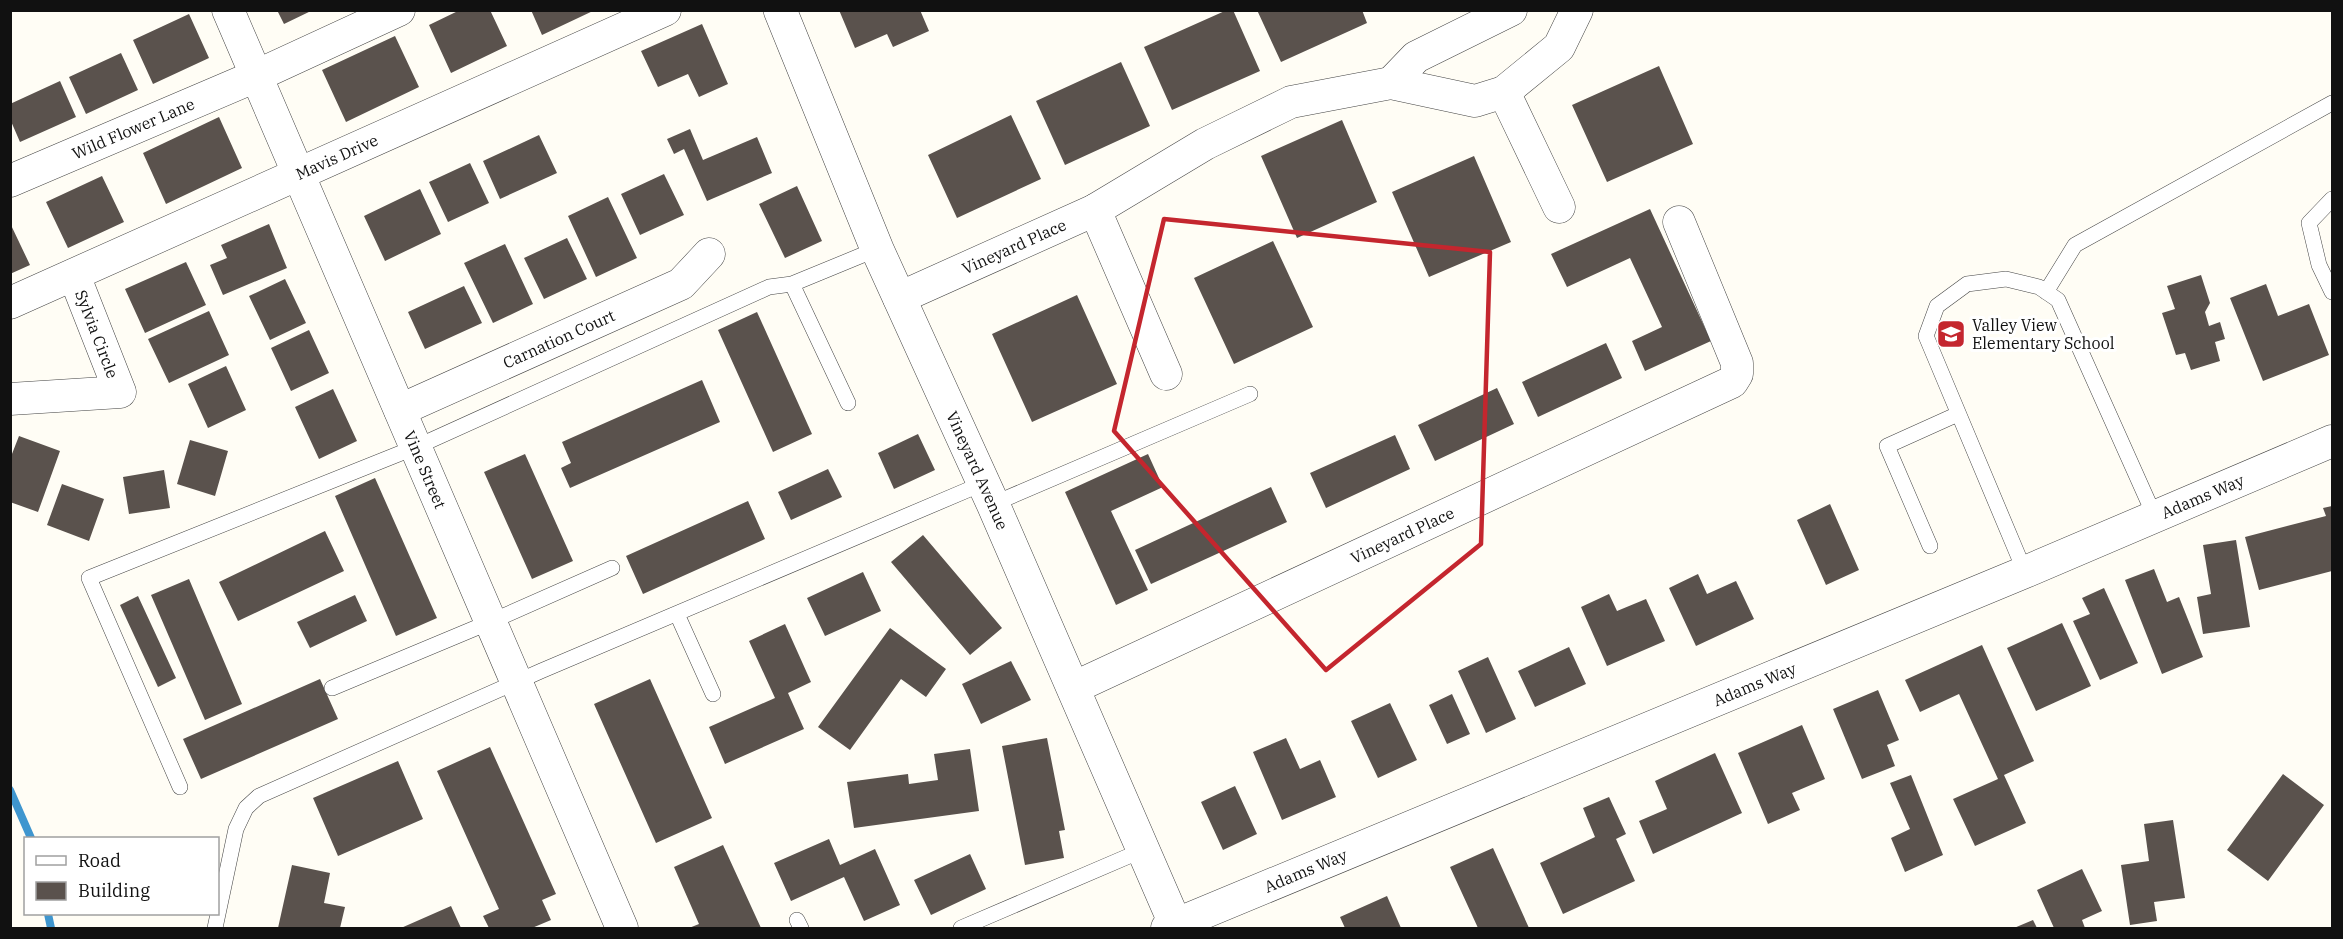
<svg xmlns="http://www.w3.org/2000/svg" width="2343" height="939" font-family="'IBM Plex Serif',serif">
  <rect width="100%" height="100%" fill="#fffdf5"/>
  <g fill="none" stroke-linecap="round" stroke-linejoin="round">
    <!-- stream -->
    <path stroke="#3f96cf" stroke-width="8" d="M10,790L31,838
      M48,914L51,928"/>
  </g>
  <!-- building -->
  <path fill="#5a524d" d="M277,10H313L284,24Z
    M460,10H490L507,46L451,73L429,25Z
    M531,10H595L542,35Z
    M839,10H920L929,31L893,47L887,34L855,48Z
    M1227,10H1233L1260,71L1172,110L1144,47Z
    M1257,10H1362L1367,23L1281,62Z
    M189,14L209,58L153,84L133,40Z
    M702,24L728,84L699,97L688,74L658,87L641,51Z
    M395,36L419,87L346,122L322,70Z
    M121,53L138,90L86,114L69,77Z
    M1121,62L1150,126L1065,165L1036,101Z
    M1659,66L1693,144L1607,182L1572,105Z
    M60,81L76,117L20,142L10,119V104Z
    M1011,115L1041,179L957,218L928,155Z
    M219,117L242,168L166,204L143,153Z
    M1342,120L1377,202L1297,238L1261,156Z
    M690,129L703,160L757,137L772,173L707,201L684,149L674,154L667,139Z
    M539,135L557,173L500,199L483,161Z
    M1474,156L1511,242L1429,277L1392,192Z
    M470,163L489,203L448,222L429,182Z
    M664,174L684,215L640,235L621,194Z
    M102,176L124,222L68,248L46,202Z
    M797,186L822,241L785,258L759,204Z
    M420,189L441,234L385,261L364,216Z
    M608,197L637,258L596,277L568,216Z
    M1650,209L1711,341L1645,371L1632,341L1662,327L1630,258L1567,287L1551,254Z
    M10,223L30,265L10,274Z
    M269,224L287,268L223,295L210,265L227,258L221,245Z
    M567,238L587,279L544,299L524,258Z
    M1273,241L1313,327L1234,364L1194,278Z
    M505,244L533,304L493,323L464,263Z
    M186,262L206,305L145,333L125,289Z
    M2201,275L2210,303L2205,312L2209,326L2220,322L2225,339L2215,342L2220,361L2191,370L2185,353L2176,355L2162,313L2175,309L2167,286Z
    M285,279L306,323L270,340L249,296Z
    M2266,284L2278,316L2309,304L2329,355L2263,381L2230,298Z
    M464,286L482,323L425,349L408,312Z
    M1077,295L1117,384L1032,422L992,334Z
    M209,311L229,355L169,383L148,339Z
    M757,312L812,434L773,452L718,330Z
    M309,330L329,373L291,391L271,348Z
    M1606,343L1622,378L1538,417L1522,382Z
    M226,366L246,410L208,428L188,384Z
    M702,380L720,422L570,488L561,468L571,463L562,442Z
    M1497,388L1514,424L1435,461L1418,425Z
    M333,389L357,441L319,459L295,407Z
    M918,434L935,470L894,489L878,453Z
    M1395,435L1410,469L1326,508L1310,473Z
    M19,436L60,451L38,512L10,502V459Z
    M190,440L228,451L215,496L177,484Z
    M525,454L573,561L532,579L484,472Z
    M1148,454L1163,487L1111,511L1148,590L1116,605L1065,492Z
    M828,469L842,497L791,520L778,492Z
    M164,470L170,508L129,514L123,477Z
    M375,478L437,618L396,636L335,496Z
    M62,484L104,499L89,541L47,525Z
    M1271,487L1287,522L1151,584L1135,550Z
    M748,501L765,539L643,594L626,556Z
    M1830,504L1859,570L1826,585L1797,520Z
    M2332,506V571L2259,590L2245,537L2326,516L2323,508Z
    M325,531L344,571L238,621L219,582Z
    M923,535L1002,628L970,655L891,562Z
    M2236,540L2250,627L2203,634L2197,597L2211,594L2203,545Z
    M2154,569L2167,602L2179,597L2203,657L2162,674L2125,580Z
    M863,572L881,611L825,636L807,598Z
    M1698,574L1707,594L1736,581L1754,619L1696,646L1669,588Z
    M189,579L242,704L205,720L151,595Z
    M2104,588L2138,663L2100,680L2073,621L2090,614L2082,598Z
    M1609,594L1617,611L1646,599L1665,641L1607,666L1581,607Z
    M355,595L367,621L310,648L297,622Z
    M138,596L176,678L158,687L120,605Z
    M2062,623L2091,686L2036,711L2007,648Z
    M785,624L811,682L788,693L804,729L725,764L709,727L775,698L749,641Z
    M890,628L946,669L926,697L901,679L850,750L818,727Z
    M1982,645L2034,761L2004,775L2026,823L1975,846L1953,799L1998,779L1959,694L1920,712L1905,680Z
    M1569,647L1586,684L1535,707L1518,671Z
    M1488,657L1516,719L1486,733L1458,671Z
    M1011,661L1031,700L981,724L962,684Z
    M320,679L338,719L201,779L183,739Z
    M650,679L712,818L656,843L594,704Z
    M1878,690L1899,740L1887,745L1895,766L1862,779L1833,709Z
    M1452,694L1470,734L1447,744L1429,705Z
    M1390,703L1417,760L1378,778L1351,721Z
    M1802,725L1825,779L1792,793L1800,810L1768,824L1738,753Z
    M1047,738L1065,830L1059,831L1064,858L1025,865L1002,746Z
    M1286,738L1300,769L1320,760L1336,797L1282,820L1253,752Z
    M490,747L556,894L542,900L551,920L532,928H489L483,916L499,909L437,771Z
    M970,749L979,811L854,828L847,782L908,774L909,784L938,780L934,754Z
    M1715,753L1742,813L1653,854L1639,821L1667,809L1655,781Z
    M398,761L423,819L338,856L313,798Z
    M2283,774L2324,805L2268,881L2227,850Z
    M1911,775L1943,855L1905,872L1891,838L1910,829L1890,783Z
    M1235,786L1257,834L1223,850L1201,802Z
    M1609,797L1626,834L1616,839L1635,881L1563,914L1540,863L1595,837L1583,808Z
    M2173,820L2185,898L2154,902L2157,921L2130,925L2121,865L2149,861L2144,824Z
    M829,839L840,865L875,849L900,905L864,921L844,877L791,901L774,863Z
    M723,845L761,928H689L699,924L674,867Z
    M1493,848L1529,928H1478L1450,867Z
    M970,854L986,889L931,915L914,880Z
    M292,865L330,873L324,903L345,907L340,928H278Z
    M2082,869L2102,911L2082,920L2085,928H2054L2037,890Z
    M1387,896L1401,928H1345L1340,917Z
    M451,906L461,928H401Z
    M2033,920L2037,928H2014Z"/>
  <g fill="none" stroke-linecap="round" stroke-linejoin="round">
    <!-- service casing -->
    <g stroke="#444" stroke-width="16">
      <path id="service" d="M2332,199L2309,223L2319,265L2332,292
        M792,284L848,403
        M2046,292L2075,245L2332,103
        M993,504L1250,394
        M1930,546L1887,446L1958,414
        M2025,572L1926,336L1937,306L1967,284L2006,279L2039,287L2058,300L2155,517
        M677,614L713,694
        M332,688L490,622L612,568
        M180,787L89,578L416,447L769,287L792,284L877,249
        M797,920L801,928
        M215,928L236,829L246,808L259,796L541,671L984,483
        M961,928L1143,850"/>
    </g>
    <!-- minor casing -->
    <g stroke="#444" stroke-width="33">
      <g id="minor">
        <path id="s1" d="M228,10L622,928"/>
        <path d="M1391,83L1416,57L1511,10"/>
        <path d="M1504,92L1559,207"/>
        <path id="s2" d="M10,181L256,76L399,10"/>
        <path d="M1095,210L1166,374"/>
        <path id="s3" d="M899,298L1095,210L1205,144L1291,102L1391,83L1475,101L1504,92L1559,47L1577,10"/>
        <path id="s4" d="M10,303L665,10"/>
        <path d="M10,399L120,392L74,275"/>
        <path id="s5" d="M400,410L681,284L709,254"/>
        <path id="s6" d="M1073,688L1732,382L1737,374V363L1679,222"/>
        <path id="s7" d="M1167,928L2025,572L2332,441"/>
      </g>
    </g>
    <!-- tertiary casing -->
    <g stroke="#444" stroke-width="34">
      <g id="tertiary">
        <path id="s8" d="M780,10L877,249L993,504L1177,928"/>
      </g>
    </g>
    <!-- service -->
    <use href="#service" stroke="#fff" stroke-width="15"/>
    <!-- minor -->
    <use href="#minor" stroke="#fff" stroke-width="32"/>
    <!-- tertiary -->
    <use href="#tertiary" stroke="#fff" stroke-width="33"/>
  </g>
  <!-- marked area -->
  <path fill="none" stroke="#c4262e" stroke-width="4.5" stroke-linejoin="round" d="M1164,219L1490,252L1481,544L1326,670L1114,431Z"/>
  <!-- icons -->
  <defs>
    <g id="school-square" transform="scale(1.5)"><rect x="-9" y="-9" width="18" height="18" rx="4" fill="#c4262e" stroke="#fff"/><path d="M0-5L7-2L0 1L-7-2ZM-4 1L0 2.5L4 1V4Q0 6-4 4Z" fill="#fff"/></g>
  </defs>
  <g fill-rule="evenodd">
    <use href="#school-square" x="1951" y="334"/>
  </g>
  <g text-anchor="middle" dominant-baseline="central" stroke-width="6" stroke-linejoin="round" paint-order="stroke">
    <!-- street labels -->
    <g font-size="16" fill="#111" stroke="#fff">
      <text stroke="none"><textPath href="#s2" startOffset="134">Wild Flower Lane</textPath></text>
      <text stroke="none"><textPath href="#s4" startOffset="358">Mavis Drive</textPath></text>
      <text stroke="none"><textPath href="#s3" startOffset="126">Vineyard Place</textPath></text>
      <text transform="translate(97 334) rotate(69)">Sylvia Circle</text>
      <text stroke="none"><textPath href="#s5" startOffset="174">Carnation Court</textPath></text>
      <text stroke="none"><textPath href="#s1" startOffset="500">Vine Street</textPath></text>
      <text stroke="none"><textPath href="#s8" startOffset="501">Vineyard Avenue</textPath></text>
      <text stroke="none"><textPath href="#s7" startOffset="1122">Adams Way</textPath></text>
      <text stroke="none"><textPath href="#s6" startOffset="363">Vineyard Place</textPath></text>
      <text stroke="none"><textPath href="#s7" startOffset="636">Adams Way</textPath></text>
      <text stroke="none"><textPath href="#s7" startOffset="150">Adams Way</textPath></text>
    </g>
    <!-- poi labels -->
    <g font-size="16" fill="#111" stroke="#fff" text-anchor="start">
      <text x="1972" y="325">Valley View<tspan x="1972" dy="18">Elementary School</tspan></text>
    </g>
  </g>
  <!-- border -->
  <rect width="2343" height="939" fill="none" stroke="#111111" stroke-width="24"/>
  <!-- legend -->
  <rect x="24" y="837" width="195" height="78" fill="#ffffff" stroke="#a0a0a0" stroke-width="1.5"/>
  <rect x="36" y="856" width="30" height="9" fill="#ffffff" stroke="#a0a0a0" stroke-width="1.5"/>
  <text x="78" y="867" font-size="18" fill="#111111">Road</text>
  <rect x="36" y="882" width="30" height="18" fill="#5a524d" stroke="#a0a0a0" stroke-width="1.5"/>
  <text x="78" y="897" font-size="18" fill="#111111">Building</text>
</svg>
